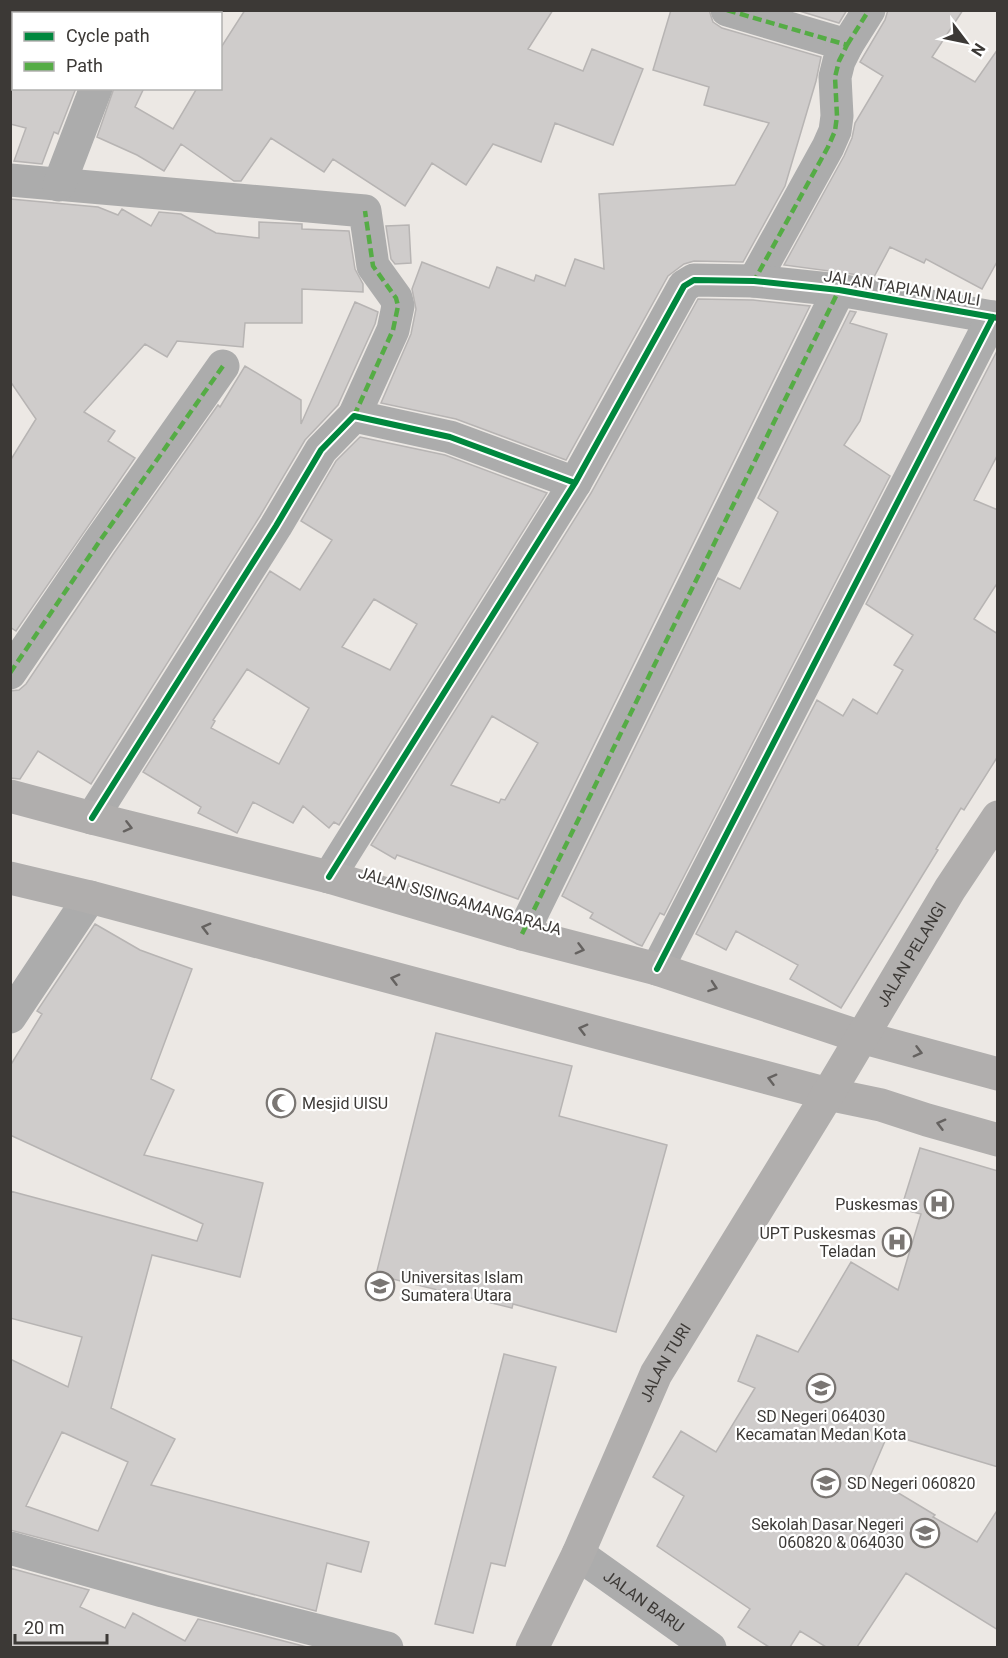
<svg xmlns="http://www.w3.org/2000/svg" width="1008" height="1658" font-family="Roboto,sans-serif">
  <rect width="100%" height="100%" fill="#ece8e4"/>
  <!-- building -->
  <path fill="#cfcccb" stroke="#b7b4b3" stroke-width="1.5" fill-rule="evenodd" d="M245,10H553L528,49L583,71L592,49L643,69L613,145L555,123L541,162L493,144L466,185L432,163L405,206L333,159L324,172L271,138L241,181H234L181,144L164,171L137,155L97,137L114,88H144L135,107L173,129L197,88H220V49Z
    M671,10H709L713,22L722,28L821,57L816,81L785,186L743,262L694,261L684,264L668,276L566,460L456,419L381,403L411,334L416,309L412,289L422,262L489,288L497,267L534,281L536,275L565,286L575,259L604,269L599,194L735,185L769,123L704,105L709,87L653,70Z
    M796,10H847L839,23Z
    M888,10H963L932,57L975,82L998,49V260L982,289L926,259L924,263L890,247L874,277L784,265L844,156L852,138L855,123L883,76L860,62L885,20Z
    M10,88H76L58,134L54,132L42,164L14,161L26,128L10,124Z
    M10,199L98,207L118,215L122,209L151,226L159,212L181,214L216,233L259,238V222L302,224V229L349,231L355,269L363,284V292L302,289V323H245L243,347L177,341L167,357L145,344L84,412L115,431L108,441L135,458L16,631L10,627V461L36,419L10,381Z
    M409,225L411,263L395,264L391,259L386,226Z
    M698,299L753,300L810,306L518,899L397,855L395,859L371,845L591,493ZM492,716L538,743L505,800L501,799L499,803L451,785Z
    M355,302L378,312L375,324L338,405L305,440L260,516L91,784L38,751L20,779L10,778V691L19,690L26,684L114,553L218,405L220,407L245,366L301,400V424Z
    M850,311L856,312L850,323L887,334L860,421L844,445L890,476L664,915L660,913L642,946L637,944L590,918L593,913L562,896L718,578L740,589L778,512L758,498Z
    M998,349V454L974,500L998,510V582L974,619L998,634V756L964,810L961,808L936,849L938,850L841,1008L790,979L798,965L736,931L726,950L696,934L817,700L843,716L853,699L877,714L903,670L894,665L913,635L866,604Z
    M360,437L445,455L547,493L339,825L334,822L329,828L303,806L293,823L253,802L237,833L198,813L201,807L143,772L270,571L300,590L332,540L301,521L336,461ZM374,599L417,624L390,670L342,647ZM247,669L309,708L279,764L211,728L215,721L213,720Z
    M95,924L140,950L192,969L151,1079L174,1090L144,1155L263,1183L240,1277L152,1255L111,1408L175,1439L151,1485L369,1542L361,1572L327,1563L316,1611L10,1530V1359L68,1387L82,1337L10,1318V1191L197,1241L203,1224L10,1135V1066L42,1014L37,1011ZM62,1432L128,1462L98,1531L26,1506Z
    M436,1033L572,1066L559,1116L667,1145L616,1332L513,1304L512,1308L376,1275Z
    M920,1148L998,1171V1467L888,1434L870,1476L935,1515L933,1517L977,1542L998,1509V1630L906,1573L857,1647H826L800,1631L790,1647H769L738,1627L750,1609L657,1546L684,1496L653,1477L681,1431L716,1452L755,1388L738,1381L757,1335L798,1352L851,1262L898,1290L921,1214L901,1209Z
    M504,1354L556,1367L505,1566L491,1563L473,1633L435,1624Z
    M10,1568L89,1590L80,1607L125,1628L133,1613L185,1641L198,1619L307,1647H10Z"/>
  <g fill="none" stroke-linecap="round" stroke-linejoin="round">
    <!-- minor -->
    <g stroke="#acacac" stroke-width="33">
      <path d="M727,10L847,45L839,61L835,77L837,116L835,131L828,147L754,281"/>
      <path d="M125,14L126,10"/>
      <path d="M847,45L869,10"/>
      <path d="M10,180L365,211L373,266L396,298L398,306L393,330L354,416"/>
      <path d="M59,185L96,88"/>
      <path d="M10,673L99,542L223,366"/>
      <path d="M92,818L276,526L321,450L354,416L450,437L575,483"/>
      <path d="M329,877L575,483L684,286L694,280L754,281L839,290L998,318"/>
      <path d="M522,934L839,290"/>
      <path d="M657,969L993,317"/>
      <path d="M10,1017L90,897"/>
      <path d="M10,1548L163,1591L387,1648"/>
      <path id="s1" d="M578,1554L710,1648"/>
    </g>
    <!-- major -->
    <g stroke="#b0aead" stroke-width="33">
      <path d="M10,796L92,818L329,877L522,934L657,969L861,1037L998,1074"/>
      <path d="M10,878L90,897L828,1094L881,1105L927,1120L998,1140"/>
      <path id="s2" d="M532,1648L578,1554L656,1374L828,1094L950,889L998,817"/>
    </g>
    <!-- quiet -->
    <path stroke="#55ac45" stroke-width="4.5" stroke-dasharray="9 4.5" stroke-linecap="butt" d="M727,10L847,45L839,61L835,77L837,116L835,131L828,147L754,281
      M847,45L869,10
      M354,416L393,330L398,306L396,298L373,266L365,211
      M10,673L99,542L223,366
      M522,934L839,290"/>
    <!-- cycleway casing -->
    <g stroke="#fff" stroke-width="10">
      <path id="cycleway" d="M92,818L276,526L321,450L354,416L450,437L575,483
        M329,877L575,483L684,286L694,280L754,281L839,290L998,318
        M657,969L993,317"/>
    </g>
    <!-- cycleway -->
    <use href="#cycleway" stroke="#00873e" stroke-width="6"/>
  </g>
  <!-- one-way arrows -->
  <defs><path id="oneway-chevron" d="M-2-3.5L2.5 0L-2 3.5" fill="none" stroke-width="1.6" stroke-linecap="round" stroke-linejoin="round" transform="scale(1.5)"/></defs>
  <g stroke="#656260">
    <use href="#oneway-chevron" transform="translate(128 827) rotate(14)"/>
    <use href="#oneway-chevron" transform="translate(206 928) rotate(-165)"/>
    <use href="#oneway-chevron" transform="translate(580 949) rotate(15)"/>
    <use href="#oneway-chevron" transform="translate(395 979) rotate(-165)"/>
    <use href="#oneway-chevron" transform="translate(713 987) rotate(19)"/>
    <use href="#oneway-chevron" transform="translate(583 1029) rotate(-165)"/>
    <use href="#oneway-chevron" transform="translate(918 1052) rotate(15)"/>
    <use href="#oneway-chevron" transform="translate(772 1079) rotate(-165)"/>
    <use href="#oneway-chevron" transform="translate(941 1124) rotate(-165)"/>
  </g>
  <!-- icons -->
  <defs>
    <g id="mosque-ring" transform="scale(1.5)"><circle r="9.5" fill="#fff" stroke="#7a7673" stroke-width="1.5"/><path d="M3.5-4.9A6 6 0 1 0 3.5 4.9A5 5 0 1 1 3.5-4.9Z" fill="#7a7673"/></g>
    <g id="hospital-ring" transform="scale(1.5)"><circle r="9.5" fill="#fff" stroke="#7a7673" stroke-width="1.5"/><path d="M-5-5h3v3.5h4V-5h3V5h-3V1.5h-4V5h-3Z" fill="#7a7673"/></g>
    <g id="university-ring" transform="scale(1.5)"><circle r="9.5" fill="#fff" stroke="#7a7673" stroke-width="1.5"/><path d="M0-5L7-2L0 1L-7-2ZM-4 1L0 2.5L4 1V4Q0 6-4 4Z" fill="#7a7673"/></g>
    <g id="school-ring" transform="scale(1.5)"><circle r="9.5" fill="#fff" stroke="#7a7673" stroke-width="1.5"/><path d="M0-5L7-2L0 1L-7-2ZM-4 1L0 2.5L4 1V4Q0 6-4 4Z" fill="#7a7673"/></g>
  </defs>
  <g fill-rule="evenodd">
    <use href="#mosque-ring" x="281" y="1103"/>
    <use href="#hospital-ring" x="939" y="1204"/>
    <use href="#hospital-ring" x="897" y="1242"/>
    <use href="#university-ring" x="380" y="1286"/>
    <use href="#school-ring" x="821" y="1388"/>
    <use href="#school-ring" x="826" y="1483"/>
    <use href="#school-ring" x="925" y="1533"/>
  </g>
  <g text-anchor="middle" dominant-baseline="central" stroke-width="4.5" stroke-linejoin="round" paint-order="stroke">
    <!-- street labels -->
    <g font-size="16" fill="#3c3936" stroke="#fff">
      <text transform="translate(902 288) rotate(9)">JALAN TAPIAN NAULI</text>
      <text transform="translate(460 901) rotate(16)">JALAN SISINGAMANGARAJA</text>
      <text stroke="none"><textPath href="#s2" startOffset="792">JALAN PELANGI</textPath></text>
      <text stroke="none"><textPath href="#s2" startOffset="315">JALAN TURI</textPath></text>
      <text stroke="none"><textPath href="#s1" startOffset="81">JALAN BARU</textPath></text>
    </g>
    <!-- poi labels -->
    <g font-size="16" fill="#3c3936" stroke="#fff" text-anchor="start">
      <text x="302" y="1103">Mesjid UISU</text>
      <text x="918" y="1204" text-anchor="end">Puskesmas</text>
      <text x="876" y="1233" text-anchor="end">UPT Puskesmas<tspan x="876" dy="18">Teladan</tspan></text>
      <text x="401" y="1277">Universitas Islam<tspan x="401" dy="18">Sumatera Utara</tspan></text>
      <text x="821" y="1416" text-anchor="middle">SD Negeri 064030<tspan x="821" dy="18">Kecamatan Medan Kota</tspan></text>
      <text x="847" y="1483">SD Negeri 060820</text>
      <text x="904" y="1524" text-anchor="end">Sekolah Dasar Negeri<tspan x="904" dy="18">060820 &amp; 064030</tspan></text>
    </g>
  </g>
  <!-- border -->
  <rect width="1008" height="1658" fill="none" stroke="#3c3936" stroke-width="24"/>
  <!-- legend -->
  <rect x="12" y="12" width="210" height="78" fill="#ffffff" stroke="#b1b0af" stroke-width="1.5"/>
  <rect x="24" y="32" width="30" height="9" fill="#00873e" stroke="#b1b0af" stroke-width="1.5"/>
  <text x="66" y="42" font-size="18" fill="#3c3936">Cycle path</text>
  <rect x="24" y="62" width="30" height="9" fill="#55ac45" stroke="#b1b0af" stroke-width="1.5"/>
  <text x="66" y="72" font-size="18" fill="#3c3936">Path</text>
  <!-- north arrow -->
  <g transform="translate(966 42) rotate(122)" stroke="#ffffff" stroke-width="4.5" paint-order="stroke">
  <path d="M0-4.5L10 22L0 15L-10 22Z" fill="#3c3936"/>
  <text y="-9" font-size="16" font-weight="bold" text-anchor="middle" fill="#3c3936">N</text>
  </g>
  <!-- scale -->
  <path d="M15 1634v9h92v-9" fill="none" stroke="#3c3936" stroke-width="3"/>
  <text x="24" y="1634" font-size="18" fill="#3c3936" stroke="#ffffff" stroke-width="4.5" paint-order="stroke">20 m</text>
</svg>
